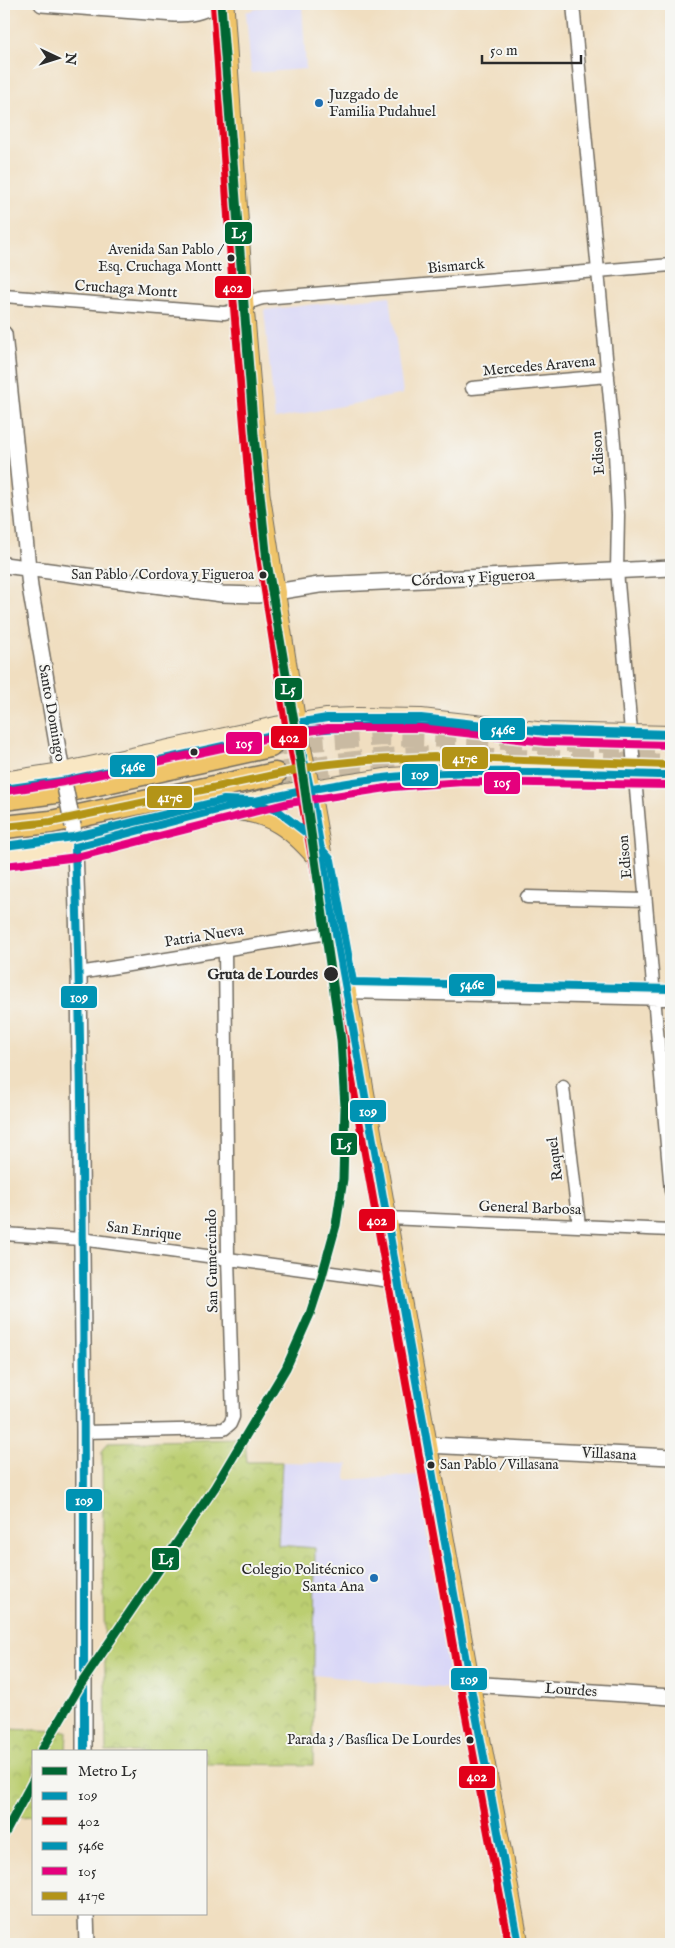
<svg xmlns="http://www.w3.org/2000/svg" width="675" height="1948" font-family="'IM FELL English',serif">
  <defs>
    <pattern id="park-crowns" width="20" height="18" patternUnits="userSpaceOnUse" patternTransform="scale(1.25)"><rect width="20" height="18" fill="#bbce71"/><path d="M2 6a3 3 0 1 1 6 0M12 15a3 3 0 1 1 6 0" fill="none" stroke="#a1b162"/></pattern>
  </defs>
  <rect width="100%" height="100%" fill="#f6f6f2"/>
  <filter id="ink" filterUnits="userSpaceOnUse"><feTurbulence type="fractalNoise" baseFrequency=".02" numOctaves="2"/><feDisplacementMap in="SourceGraphic" scale="10" xChannelSelector="R" yChannelSelector="G"/><feConvolveMatrix kernelMatrix="1 2 1 2 8 2 1 2 1" color-interpolation-filters="sRGB"/></filter>
  <filter id="wash" filterUnits="userSpaceOnUse"><feTurbulence type="fractalNoise" baseFrequency=".0096" numOctaves="4" result="noise"/><feDisplacementMap in="SourceGraphic" scale="20" xChannelSelector="R" yChannelSelector="G"/><feGaussianBlur stdDeviation="1.12" result="paint"/><feColorMatrix in="noise" values="0 0 0 0 0 0 0 0 0 0 0 0 0 0 0 0 0 1.4 0 .05"/><feComposite in="paint" operator="in"/></filter>
  <g filter="url(#wash)">
    <rect width="100%" height="100%" fill="#f0dec0"/>
    <!-- built -->
    <path fill="#d9d7f7" d="M274,4H302L306,69L251,73L246,12Z
      M390,296L403,394L275,419L264,310Z
      M282,1462L348,1464L345,1480L419,1475L451,1689L314,1675L315,1549L278,1545Z"/>
    <!-- park -->
    <path fill="url(#park-crowns)" stroke="#737c4e" d="M245,1439L247,1462H282L278,1545L315,1548L313,1765L206,1764V1752H106L102,1452L108,1442Z
      M4,1729L67,1731L66,1752H34V1816L4,1818Z"/>
  </g>
  <g filter="url(#ink)">
    <g fill="none" stroke-linecap="round" stroke-linejoin="round">
      <!-- motorway-tunnel -->
      <path stroke="#c9baa2" stroke-width="22" stroke-dasharray="22 11" stroke-linecap="butt" d="M270,746L312,740L383,735L671,744
        M275,774C328,764 380,758 434,757L671,765"/>
      <!-- minor casing -->
      <g stroke="#706a5f" stroke-width="15">
        <path id="minor" d="M573,4L615,453L618,515L617,571L671,1191
          M4,296L224,313C238,311 249,300 263,298L671,265
          M472,388L608,376
          M527,897L645,900
          M79,973L334,932
          M345,992L671,999
          M563,1087L579,1226
          M387,1218L671,1230
          M4,1234L81,1239L398,1282
          M84,1432L224,1429L230,1424L233,1417L228,1258L225,949"/>
      </g>
      <!-- tertiary casing -->
      <g stroke="#706a5f" stroke-width="18">
        <path id="tertiary" d="M42,4L175,14C191,14 201,12 215,4
          M4,334L30,587L64,784
          M4,565L222,594L257,595L319,585L671,568
          M73,826L75,847L79,973L84,1432V1752
          M427,1445L671,1457
          M470,1684L671,1697
          M86,1914L87,1944"/>
      </g>
      <!-- secondary casing -->
      <g stroke="#706a5f" stroke-width="20">
        <path id="secondary" d="M4,781L62,772L276,726L327,718L358,717L421,718L546,732L671,735
          M4,856L75,847L287,793L392,777L463,772L671,775"/>
      </g>
      <!-- primary casing -->
      <g stroke="#706a5f" stroke-width="21">
        <path id="primary" d="M224,4L244,306L260,494L296,723L310,788L468,1672L519,1944
          M225,810C270,810 294,830 322,864"/>
      </g>
      <!-- motorway casing -->
      <g stroke="#706a5f" stroke-width="25">
        <path id="motorway" d="M4,799L70,790L270,746
          M4,827L51,822L275,774"/>
      </g>
      <!-- minor -->
      <use href="#minor" stroke="#fff" stroke-width="12"/>
      <!-- tertiary -->
      <use href="#tertiary" stroke="#fff" stroke-width="15"/>
      <!-- secondary -->
      <use href="#secondary" stroke="#f9e7c3" stroke-width="18"/>
      <!-- primary -->
      <use href="#primary" stroke="#efc469" stroke-width="19"/>
      <!-- motorway -->
      <use href="#motorway" stroke="#efc469" stroke-width="22"/>
      <!-- tertiary-bridge casing -->
      <g stroke="#706a5f" stroke-width="18" stroke-linecap="butt">
        <path id="tertiary-bridge" d="M65,787L73,826"/>
      </g>
      <!-- tertiary-bridge -->
      <use href="#tertiary-bridge" stroke="#fff" stroke-width="15"/>
      <!-- bus-1 casing -->
      <g stroke="#f6f6f2" stroke-width="11">
        <path id="bus-1" d="M84,1752C84,1450 85,1148 75,847C180,820 284,789 392,777C483,767 579,774 671,775
          M519,1944L468,1672L310,788L296,723L327,718H421L546,732L671,735"/>
      </g>
      <!-- bus-2 casing -->
      <g stroke="#f6f6f2" stroke-width="11">
        <path id="bus-2" d="M214,5L234,307L250,495L286,725L300,790L458,1674L509,1944"/>
      </g>
      <!-- bus-3 casing -->
      <g stroke="#f6f6f2" stroke-width="11">
        <path id="bus-3" d="M4,789L68,780L268,736L311,730L383,725L671,734
          M4,846L73,837L224,800L251,801L278,811L309,835L331,860L353,982L671,989"/>
      </g>
      <!-- bus-4 casing -->
      <g stroke="#f6f6f2" stroke-width="11">
        <path id="bus-4" d="M6,791L64,782L278,736L328,728H420L545,742L671,745
          M5,866L77,857L289,803L393,787L463,782L671,785"/>
      </g>
      <!-- bus-5 casing -->
      <g stroke="#f6f6f2" stroke-width="11">
        <path id="bus-5" d="M4,827L51,822L320,765L368,760L434,757L671,765"/>
      </g>
      <!-- bus-1 -->
      <use href="#bus-1" stroke="#0093b3" stroke-width="8"/>
      <!-- bus-2 -->
      <use href="#bus-2" stroke="#e2001a" stroke-width="8"/>
      <!-- bus-3 -->
      <use href="#bus-3" stroke="#0093b3" stroke-width="8"/>
      <!-- bus-4 -->
      <use href="#bus-4" stroke="#e5007d" stroke-width="8"/>
      <!-- bus-5 -->
      <use href="#bus-5" stroke="#b39418" stroke-width="8"/>
      <!-- metro-1 casing -->
      <g stroke="#f6f6f2" stroke-width="12">
        <path id="metro-1" d="M41,1752L79,1687L215,1487L286,1368L310,1314L320,1283L336,1225L343,1179L345,1107L341,1040L301,763L267,562L254,435L221,4
          M4,1835L34,1779"/>
      </g>
      <!-- metro-1 -->
      <use href="#metro-1" stroke="#063" stroke-width="9"/>
    </g>
  </g>
  <!-- markers -->
  <g fill="#1f6fb2" stroke="#f6f6f2" stroke-width="2">
    <circle cx="319" cy="103" r="5"/>
    <circle cx="374" cy="1578" r="5"/>
  </g>
  <g fill="#2b2b2b" stroke="#f6f6f2" stroke-width="2">
    <circle cx="231" cy="258" r="4.5"/>
    <circle cx="263" cy="575" r="4.5"/>
    <circle cx="194" cy="752" r="4.5"/>
    <circle cx="331" cy="974" r="8"/>
    <circle cx="431" cy="1465" r="4.5"/>
    <circle cx="470" cy="1740" r="4.5"/>
  </g>
  <g text-anchor="middle" dominant-baseline="central" stroke-width="4" stroke-linejoin="round" paint-order="stroke">
    <!-- bus labels -->
    <g font-size="14" fill="#2b2b2b" stroke="#f6f6f2" text-anchor="end">
      <text x="222" y="250">Avenida San Pablo /<tspan x="222" dy="17">Esq. Cruchaga Montt</tspan></text>
      <text x="254" y="575">San Pablo / Cordova y Figueroa</text>
      <text x="440" y="1465" text-anchor="start">San Pablo / Villasana</text>
      <text x="461" y="1740">Parada 3 / Basílica De Lourdes</text>
    </g>
    <!-- poi labels -->
    <g font-size="15" fill="#2b2b2b" stroke="#f6f6f2" text-anchor="start">
      <text x="329" y="94">Juzgado de<tspan x="329" dy="17">Familia Pudahuel</tspan></text>
      <text x="364" y="1569" text-anchor="end">Colegio Politécnico<tspan x="364" dy="17">Santa Ana</tspan></text>
    </g>
    <!-- street labels -->
    <g font-size="15" fill="#2b2b2b" stroke="#f6f6f2">
      <text transform="translate(456 266) rotate(-5)">Bismarck</text>
      <text transform="translate(126 289) rotate(4)">Cruchaga Montt</text>
      <text transform="translate(539 366) rotate(-5)">Mercedes Aravena</text>
      <text transform="translate(598 453) rotate(-94)">Edison</text>
      <text transform="translate(473 578) rotate(-3)">Córdova y Figueroa</text>
      <text transform="translate(52 713) rotate(80)">Santo Domingo</text>
      <text transform="translate(625 857) rotate(-95)">Edison</text>
      <text transform="translate(204 936) rotate(-9)">Patria Nueva</text>
      <text transform="translate(555 1159) rotate(-97)">Raquel</text>
      <text transform="translate(530 1208) rotate(2)">General Barbosa</text>
      <text transform="translate(144 1231) rotate(7)">San Enrique</text>
      <text transform="translate(212 1261) rotate(-91)">San Gumercindo</text>
      <text transform="translate(609 1454) rotate(3)">Villasana</text>
      <text transform="translate(571 1690) rotate(4)">Lourdes</text>
    </g>
    <!-- stop labels -->
    <g font-size="15" font-weight="bold" fill="#2b2b2b" stroke="#f6f6f2" text-anchor="end">
      <text x="318" y="974">Gruta de Lourdes</text>
    </g>
  </g>
  <g stroke="#f6f6f2" stroke-width="2">
    <rect x="224" y="221" width="29" height="24" rx="5" fill="#063"/>
    <rect x="214" y="275" width="38" height="24" rx="5" fill="#e2001a"/>
    <rect x="274" y="677" width="29" height="24" rx="5" fill="#063"/>
    <rect x="479" y="717" width="47" height="24" rx="5" fill="#0093b3"/>
    <rect x="270" y="725" width="38" height="24" rx="5" fill="#e2001a"/>
    <rect x="225" y="731" width="38" height="24" rx="5" fill="#e5007d"/>
    <rect x="441" y="746" width="48" height="24" rx="5" fill="#b39418"/>
    <rect x="109" y="754" width="47" height="24" rx="5" fill="#0093b3"/>
    <rect x="401" y="763" width="38" height="24" rx="5" fill="#0093b3"/>
    <rect x="483" y="771" width="38" height="24" rx="5" fill="#e5007d"/>
    <rect x="146" y="785" width="47" height="24" rx="5" fill="#b39418"/>
    <rect x="448" y="973" width="48" height="24" rx="5" fill="#0093b3"/>
    <rect x="60" y="985" width="38" height="24" rx="5" fill="#0093b3"/>
    <rect x="349" y="1099" width="38" height="24" rx="5" fill="#0093b3"/>
    <rect x="330" y="1132" width="28" height="24" rx="5" fill="#063"/>
    <rect x="358" y="1208" width="38" height="24" rx="5" fill="#e2001a"/>
    <rect x="65" y="1488" width="38" height="24" rx="5" fill="#0093b3"/>
    <rect x="151" y="1547" width="29" height="24" rx="5" fill="#063"/>
    <rect x="450" y="1667" width="38" height="24" rx="5" fill="#0093b3"/>
    <rect x="458" y="1765" width="38" height="24" rx="5" fill="#e2001a"/>
  </g>
  <g font-size="14" text-anchor="middle" font-weight="bold" fill="#fff">
    <text x="239" y="238">L5</text>
    <text x="233" y="292">402</text>
    <text x="288" y="694">L5</text>
    <text x="503" y="734">546e</text>
    <text x="289" y="742">402</text>
    <text x="244" y="748">105</text>
    <text x="465" y="763">417e</text>
    <text x="133" y="771">546e</text>
    <text x="420" y="779">109</text>
    <text x="502" y="787">105</text>
    <text x="170" y="802">417e</text>
    <text x="472" y="989">546e</text>
    <text x="79" y="1002">109</text>
    <text x="368" y="1116">109</text>
    <text x="344" y="1149">L5</text>
    <text x="377" y="1225">402</text>
    <text x="84" y="1505">109</text>
    <text x="166" y="1564">L5</text>
    <text x="469" y="1684">109</text>
    <text x="477" y="1781">402</text>
  </g>
  <!-- margin -->
  <rect width="675" height="1948" fill="none" stroke="#f6f6f2" stroke-width="20"/>
  <!-- legend -->
  <rect x="32" y="1750" width="175" height="165" fill="#f6f6f2" stroke="#a5a5a2"/>
  <rect x="42" y="1767" width="25" height="8" fill="#006633" stroke="#a5a5a2"/>
  <text x="78" y="1776" font-size="15" fill="#2b2b2b">Metro L5</text>
  <rect x="42" y="1792" width="25" height="8" fill="#0093b3" stroke="#a5a5a2"/>
  <text x="78" y="1800" font-size="15" fill="#2b2b2b">109</text>
  <rect x="42" y="1817" width="25" height="8" fill="#e2001a" stroke="#a5a5a2"/>
  <text x="78" y="1826" font-size="15" fill="#2b2b2b">402</text>
  <rect x="42" y="1842" width="25" height="8" fill="#0093b3" stroke="#a5a5a2"/>
  <text x="78" y="1850" font-size="15" fill="#2b2b2b">546e</text>
  <rect x="42" y="1867" width="25" height="8" fill="#e5007d" stroke="#a5a5a2"/>
  <text x="78" y="1876" font-size="15" fill="#2b2b2b">105</text>
  <rect x="42" y="1892" width="25" height="8" fill="#b39418" stroke="#a5a5a2"/>
  <text x="78" y="1900" font-size="15" fill="#2b2b2b">417e</text>
  <!-- north arrow -->
  <g transform="translate(58 58) rotate(94)" stroke="#f6f6f2" stroke-width="4" paint-order="stroke">
  <path d="M0-4L9 19L0 12L-9 19Z" fill="#2b2b2b"/>
  <text y="-8" font-size="14" font-weight="bold" text-anchor="middle" fill="#2b2b2b">N</text>
  </g>
  <!-- scale -->
  <path d="M482 55v8h99v-8" fill="none" stroke="#2b2b2b" stroke-width="2.5"/>
  <text x="490" y="55" font-size="15" fill="#2b2b2b" stroke="#f6f6f2" stroke-width="4" paint-order="stroke">50 m</text>
</svg>
